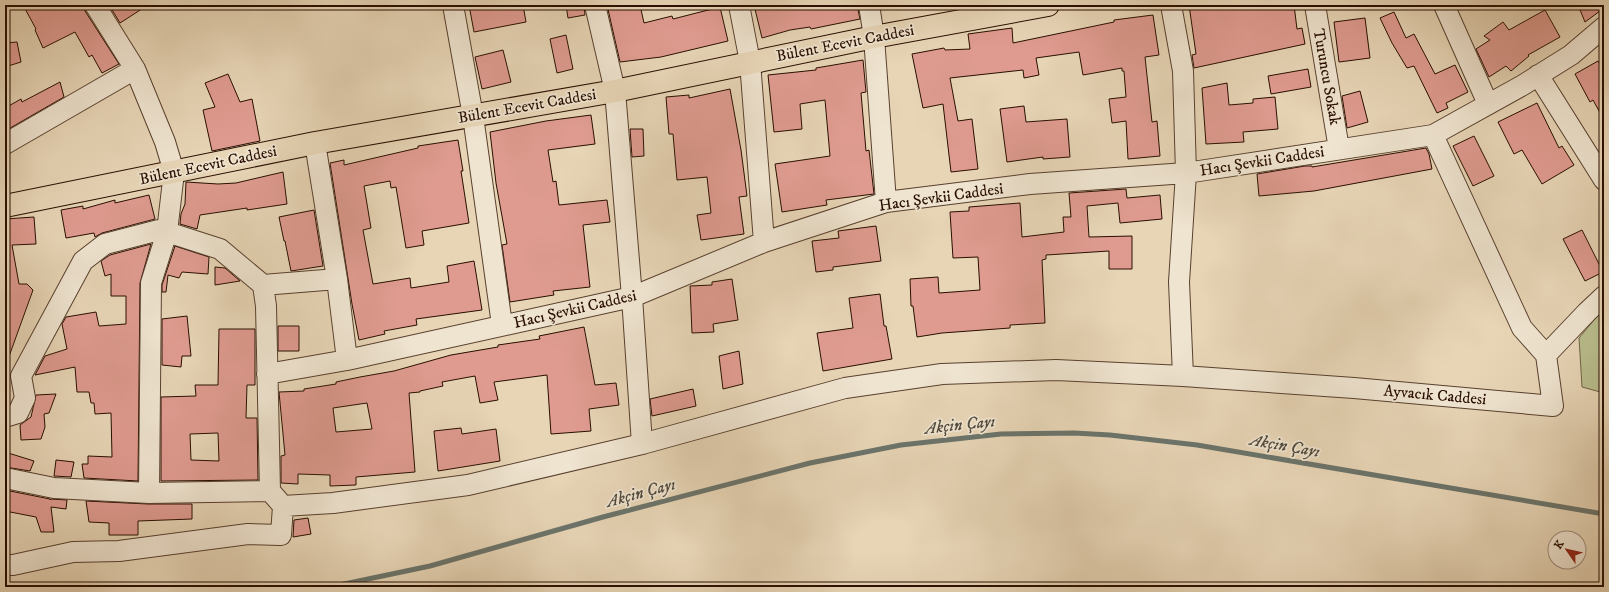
<svg xmlns="http://www.w3.org/2000/svg" width="1609" height="592" font-family="'IM FELL DW Pica',serif">
  <rect width="100%" height="100%" fill="#e7d5b6"/>
  <filter id="stains"><feTurbulence type="fractalNoise" baseFrequency=".005" numOctaves="4"/><feColorMatrix values="0 0 0 0 .2 0 0 0 0 .09 0 0 0 0 .02 0 0 0 .5 -.17"/></filter>
  <radialGradient id="worn" r=".72"><stop offset=".6" stop-color="#630" stop-opacity="0"/><stop offset="1" stop-color="#630" stop-opacity=".3"/></radialGradient>
  <!-- green -->
  <path fill="#b8bc8c" stroke="#706546" d="M1604,308V393L1582,387L1579,338Z"/>
  <g fill="none" stroke-linecap="round" stroke-linejoin="round">
    <!-- stream -->
    <path stroke="#6b746b" stroke-width="5" d="M330,587L430,566L603,517L810,463L901,445L1001,434L1074,433L1110,435L1197,445L1604,514"/>
  </g>
  <!-- building -->
  <path fill="#df9b90" stroke="#290e00" fill-rule="evenodd" d="M23,5H84L85,11L119,64L102,73L92,55L89,57L75,32L43,48L35,30L36,29Z
    M109,5H148L120,23Z
    M469,5H523L526,22L474,32Z
    M566,5H584L585,15L568,18Z
    M607,5H640L644,23L672,16L673,19L720,7L728,41L661,57L620,62Z
    M754,5H857L860,19L811,29L810,27L790,30L762,38Z
    M1189,5H1294L1297,29L1302,28L1305,44L1194,68L1192,55L1196,54Z
    M1578,5H1604V8L1585,22Z
    M1545,10L1560,37L1528,55L1529,56L1511,71L1506,66L1489,77L1476,49L1490,40L1484,36L1503,22L1509,30Z
    M1394,12L1406,38L1414,34L1435,74L1455,65L1468,92L1446,103L1448,108L1437,113L1414,66L1407,68L1392,43L1380,18Z
    M1153,15L1159,55L1145,57L1152,122L1157,121L1160,156L1128,159L1126,121L1112,123L1109,99L1126,97L1124,71H1122V68L1083,75L1079,52L1036,58L1039,75L1024,78L1023,70L950,78L958,121L972,119L978,169L951,172L943,104L923,108L912,54L944,48L945,50L970,49L968,34L1012,28L1013,43L1114,22V20Z
    M1365,18L1370,58L1339,62L1334,22Z
    M566,35L573,69L557,73L550,39Z
    M17,42L21,62L5,67V43Z
    M503,50L511,82L482,89L475,57Z
    M863,60L866,92L861,93L866,151L869,150L874,194L826,200L827,205L782,212L775,164L830,156L825,100L800,104L802,129L774,132L768,75L816,70V68Z
    M1598,61L1604,71V120L1593,100L1590,102L1575,74Z
    M1308,69L1311,87L1271,94L1268,76Z
    M228,74L240,102L252,99L260,141L212,151L203,110L215,107L205,83Z
    M60,82L64,97L5,131V108L21,99L22,102Z
    M1227,83L1229,105L1253,103V99L1275,97L1278,129L1243,132L1244,142L1206,144L1202,88Z
    M730,89L741,150L747,196L739,197L744,234L701,240L697,215L711,213L707,177L677,180L673,134H669L666,97L689,95V98Z
    M1360,91L1368,122L1347,128L1342,96Z
    M1537,103L1559,148L1562,146L1574,165L1542,184L1522,150L1514,154L1498,122Z
    M1024,106L1026,122L1067,119L1070,157L1043,159V157L1007,162L1000,109Z
    M591,115L595,144L548,150L553,182L556,181L559,205L607,200L610,222L583,225L590,287L553,291L554,295L510,302L502,245L507,244L496,183L490,132L546,121Z
    M630,129H643L644,156L632,157Z
    M1474,136L1494,176L1473,186L1453,146Z
    M458,140L463,171H461L469,223L422,231L424,245L406,248L396,187L391,188L390,181L364,186L371,228L363,230L373,284L410,278L411,288L449,282L447,266L474,261L482,310L416,319L417,325L384,331L385,334L359,340L352,304L330,163L344,160V165L418,148V146Z
    M1426,148L1429,154L1432,169L1314,191L1259,196L1257,174L1305,166H1312V167Z
    M283,172L287,204L247,210V208L200,215L197,229L180,224L181,214L185,204L186,182L218,184L236,183Z
    M1126,189L1127,198L1160,195L1162,219L1120,223L1118,203L1087,206L1089,237L1132,236V269H1109V251L1046,255V259L1042,260L1045,323L1010,325V328L942,333L917,337L913,306H911L910,279L938,277L939,293L980,290L978,257L953,258L950,212L969,211V207L1020,203L1022,237L1064,232L1063,217H1071L1069,193Z
    M149,195L155,219L102,233L95,237L94,233L66,238L61,210L83,206V209L115,200V203Z
    M314,210L323,266L291,271L285,241H284L279,217Z
    M34,217L36,244L12,245L19,284H27L33,290L7,362H5V219Z
    M876,226L881,261L833,267V270L816,272L812,241L839,238L838,231Z
    M1582,230L1603,272L1585,281L1563,239Z
    M151,244L140,283L138,481L84,478L82,464H88V456L112,457L111,413L95,414L94,403H91L89,392H77L75,367L35,375L45,356L67,349L62,324L66,317L96,312L99,326L126,324V296H111V274L105,276L101,261L110,255Z
    M175,246L209,257L208,274L182,272L179,278L168,275L166,292H162V285Z
    M215,267L225,268L240,281L215,285Z
    M732,279L738,320L713,324L714,332L692,333L690,286L712,285V282Z
    M880,294L884,326H886L892,359L823,371L817,333L853,328L849,298Z
    M187,316L191,356H182L181,367L162,365V319Z
    M278,326H299V351H278Z
    M584,327L595,385L616,383L619,405L589,409L591,431L551,434L547,375L494,382L498,400L480,403L475,376L442,382L443,386L420,391V392L409,393L415,472L356,477V485L330,486V475L298,474V484L281,483V456L285,455L279,392L304,391V389L336,384V382L360,377L394,371L451,355L498,347V345L540,339L539,336ZM367,403L372,429L336,432L333,408Z
    M219,329H255V385H247L246,418H257L258,480L161,481V397L196,396L195,385H218ZM218,433L219,461L191,460L190,434Z
    M739,351L743,384L723,389L719,356Z
    M693,389L696,406L652,416L650,399Z
    M56,394L49,413L44,414L45,427L41,439L21,440L20,425L31,417L36,395Z
    M461,428L462,434L496,429L500,461L438,471L434,431Z
    M5,452L34,461L30,471L5,467Z
    M56,460L74,462L71,477L54,476Z
    M5,490L50,499V500L51,499L67,500L66,509L51,507L54,532H41L36,517L5,511Z
    M86,501L148,504H192V519L138,521V535H109V523L89,522Z
    M308,518L311,534L293,537L294,520Z"/>
  <g fill="none" stroke-linecap="round" stroke-linejoin="round">
    <!-- minor casing -->
    <g stroke="#58402e" stroke-width="22">
      <path id="minor" d="M95,5L135,69L165,142L174,172L167,232L151,283L149,493
        M453,5L473,116L502,325
        M595,5L615,91L632,297L642,444
        M739,5L750,62L764,242
        M869,5L874,37L886,202
        M1171,5L1183,71L1186,173L1179,282L1183,376
        M1315,5L1339,149
        M1444,5L1488,104
        M1538,75L1604,180
        M1433,135L1522,328L1546,355
        M315,143L337,279L347,360
        M5,144L135,69
        M263,285L337,279
        M267,374L347,360L632,297L764,242L886,202L1030,184L1186,173L1433,135L1523,85L1571,55L1604,27
        M5,417L18,413L25,398L21,376L83,261L105,244L159,230L167,232L220,249L263,285L266,306L270,491
        M5,478L54,488L149,493L270,491L283,506L333,503L468,485L642,444L845,388L942,374L1056,370L1183,376L1354,388L1553,406L1546,355L1587,312L1604,296
        M5,565H13L73,552L119,551L248,534L281,535L283,506"/>
    </g>
    <!-- major casing -->
    <g stroke="#290e00" stroke-width="24">
      <path id="major" d="M5,206L315,143L615,91L874,37L1048,5"/>
    </g>
    <!-- minor -->
    <use href="#minor" stroke="#efe4d0" stroke-width="20"/>
    <!-- major -->
    <use href="#major" stroke="#e7d5b6" stroke-width="22"/>
  </g>
  <g text-anchor="middle" dominant-baseline="central" stroke-width="3.5" stroke-linejoin="round" paint-order="stroke">
    <!-- street labels -->
    <g font-size="16" fill="#290e00" stroke="#efe4d0">
      <text transform="translate(845 43) rotate(-11)">Bülent Ecevit Caddesi</text>
      <text transform="translate(1327 77) rotate(80)">Turuncu Sokak</text>
      <text transform="translate(527 106) rotate(-10)">Bülent Ecevit Caddesi</text>
      <text transform="translate(1262 161) rotate(-9)">Hacı Şevkii Caddesi</text>
      <text transform="translate(208 165) rotate(-12)">Bülent Ecevit Caddesi</text>
      <text transform="translate(941 197) rotate(-8)">Hacı Şevkii Caddesi</text>
      <text transform="translate(575 309) rotate(-13)">Hacı Şevkii Caddesi</text>
      <text transform="translate(1435 395) rotate(5)">Ayvacık Caddesi</text>
    </g>
    <!-- water labels -->
    <g font-size="17" font-style="italic" fill="#504a3e" stroke="#efe4d0">
      <text transform="translate(960 425) rotate(-6)">Akçin Çayı</text>
      <text transform="translate(1285 446) rotate(10)">Akçin Çayı</text>
      <text transform="translate(641 493) rotate(-15)">Akçin Çayı</text>
    </g>
  </g>
  <!-- margin -->
  <rect width="1609" height="592" fill="none" stroke="#e7d5b6" stroke-width="20"/>
  <rect x="6" y="6" width="1597" height="580" fill="none" stroke="#290e00" stroke-width="2"/>
  <rect x="10" y="10" width="1589" height="572" fill="none" stroke="#290e00"/>
  <!-- north arrow -->
  <g transform="translate(1567 550) rotate(304)"><circle r="19" fill="#efe4d0" stroke="#a08e7d"/>
  <path d="M0-3L7 15L0 10L-7 15Z" fill="#8f2418"/>
  <text y="-6" font-size="11" font-weight="bold" text-anchor="middle" fill="#290e00">K</text>
  </g>
  <rect width="100%" height="100%" filter="url(#stains)"/>
  <rect width="100%" height="100%" fill="url(#worn)"/>
</svg>
